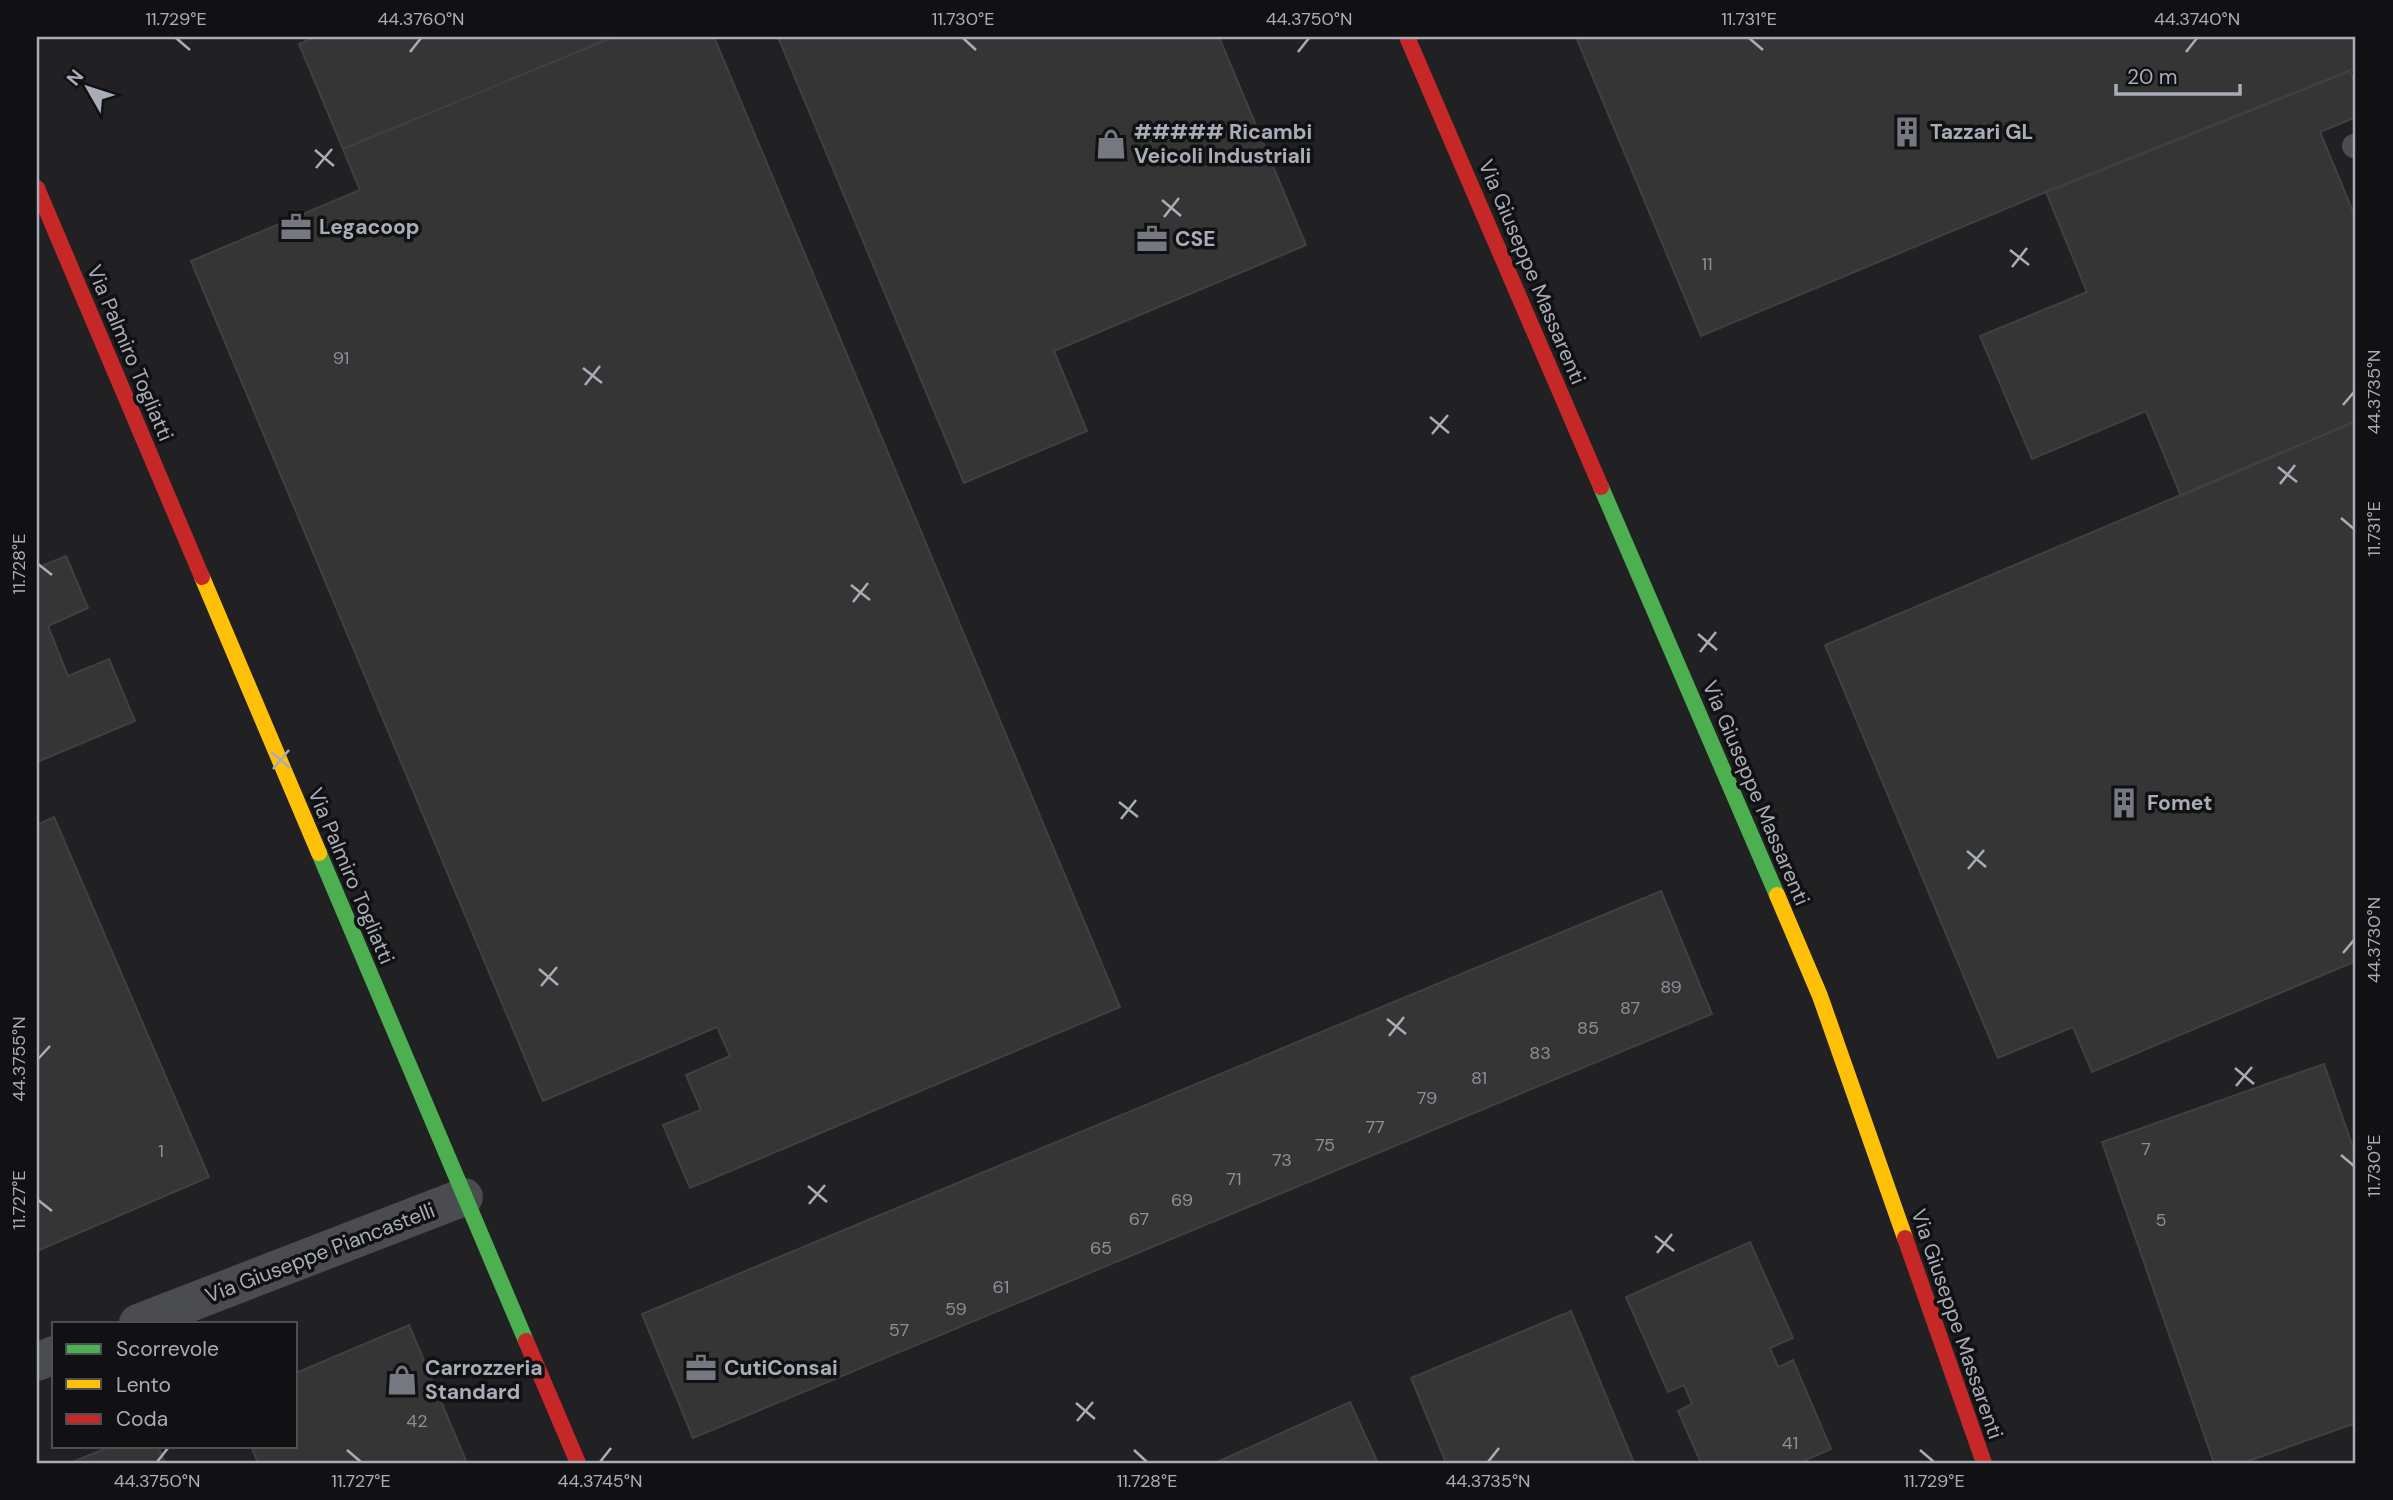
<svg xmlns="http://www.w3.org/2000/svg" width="2393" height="1500" font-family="'DM Sans',sans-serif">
  <rect width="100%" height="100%" fill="#171717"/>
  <!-- built -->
  <path fill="#212123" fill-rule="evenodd" d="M37,37H2356V1463H37ZM54,1323H296V1446H54Z"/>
  <!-- building -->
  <path fill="#353536" stroke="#3f4043" stroke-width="2" d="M315,37H613L343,149L299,44Z
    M613,37H714L1120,1007L690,1188L663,1125L701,1110L686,1075L730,1056L717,1027L543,1101L191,261L360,190L343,149Z
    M778,37H1219L1306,245L1054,351L1087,431L964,483Z
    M1576,37H2356V68L2046,192L1701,336Z
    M2350,71L2356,86V117L2320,132L2356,219V421L2181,496L2146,411L2032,459L1980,336L2087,292L2046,192Z
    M2356,421V961L2092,1072L2073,1027L1998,1058L1825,645Z
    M66,556L88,608L48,626L68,676L109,659L135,721L37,762V568Z
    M54,817L209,1177L37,1251V825Z
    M1661,891L1712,1014L693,1438L642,1314Z
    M2324,1064L2356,1156V1423L2243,1463H2214L2102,1142Z
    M1750,1242L1793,1338L1770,1348L1778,1367L1793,1360L1831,1449L1799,1463H1701L1678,1411L1692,1404L1684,1385L1668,1392L1626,1297Z
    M1571,1311L1634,1463H1446L1411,1378Z
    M409,1325L467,1463H258L251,1446H296V1373Z
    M1350,1402L1378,1463H1215Z
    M112,1446H158L165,1463H70Z"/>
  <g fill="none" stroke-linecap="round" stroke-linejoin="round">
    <!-- lane -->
    <path stroke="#4b4c50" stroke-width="24" d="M2354,146L2356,145"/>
    <!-- street -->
    <path stroke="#4b4c50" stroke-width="38" d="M138,1323L464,1197
      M37,1362L54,1355"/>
    <!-- fast -->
    <path stroke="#4caf50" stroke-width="16" d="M1601,487L1777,895
      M319,853L526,1341"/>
    <!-- slow -->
    <path stroke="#ffc107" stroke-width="16" d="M202,577L319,853
      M1777,895L1820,996L1905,1238"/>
    <!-- jam -->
    <path stroke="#c62828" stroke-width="16" d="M1407,37L1601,487
      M37,188L202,577
      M1905,1238L1984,1463
      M526,1341L578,1463"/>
  </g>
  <!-- ticks -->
  <path fill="none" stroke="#a8adb8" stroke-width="2.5" d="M176,38L190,50M963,38L976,50M1749,38L1763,50M410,52L421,38M1298,52L1309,38M2186,52L2197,38M315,150L334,166M316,168L332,149M1162,200L1181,216M1164,217L1179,198M2010,250L2029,265M2012,267L2027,248M583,368L602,383M585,385L600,366M2343,405L2354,392M1430,417L1449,433M1432,434L1448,415M2278,467L2297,482M2280,484L2295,465M2341,518L2354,529M38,564L52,575M851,585L870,600M853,602L868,583M1698,634L1717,650M1700,652L1716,632M271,752L290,768M273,769L289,750M1119,802L1138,817M1121,819L1136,800M1967,851L1986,867M1968,869L1984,850M2343,953L2354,940M539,969L558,985M541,986L557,967M1387,1019L1406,1034M1389,1036L1404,1017M38,1059L50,1046M2235,1068L2254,1084M2236,1086L2252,1067M2341,1155L2354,1166M808,1186L827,1202M38,1200L52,1211M809,1204L825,1185M1655,1236L1674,1251M1657,1253L1672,1234M1076,1403L1095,1419M1077,1421L1093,1402M347,1450L361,1462M1134,1450L1147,1462M1920,1450L1934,1462M157,1462L168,1448M600,1462L611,1448M1488,1462L1499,1448"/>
  <!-- icons -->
  <defs>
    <g id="building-bare" transform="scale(2.415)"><path d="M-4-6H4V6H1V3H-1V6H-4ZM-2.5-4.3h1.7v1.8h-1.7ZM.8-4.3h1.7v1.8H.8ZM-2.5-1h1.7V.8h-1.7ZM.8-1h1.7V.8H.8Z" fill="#757880" stroke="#111113" stroke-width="2.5" paint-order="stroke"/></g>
    <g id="shop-bare" transform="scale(2.415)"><path d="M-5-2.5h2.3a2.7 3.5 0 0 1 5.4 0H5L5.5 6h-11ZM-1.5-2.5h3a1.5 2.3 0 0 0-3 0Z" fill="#757880" stroke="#111113" stroke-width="2.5" paint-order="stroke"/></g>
    <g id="office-bare" transform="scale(2.415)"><path d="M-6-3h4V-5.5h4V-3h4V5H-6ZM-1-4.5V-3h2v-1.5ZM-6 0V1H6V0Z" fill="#757880" stroke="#111113" stroke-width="2.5" paint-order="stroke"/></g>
  </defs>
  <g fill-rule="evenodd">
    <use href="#building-bare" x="1907" y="132"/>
    <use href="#shop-bare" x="1111" y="144"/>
    <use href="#office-bare" x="296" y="227"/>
    <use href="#office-bare" x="1152" y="239"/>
    <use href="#building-bare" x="2124" y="803"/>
    <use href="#office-bare" x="701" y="1368"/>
    <use href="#shop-bare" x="402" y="1380"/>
  </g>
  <g text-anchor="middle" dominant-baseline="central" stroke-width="7" stroke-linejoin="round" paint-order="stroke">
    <!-- number labels -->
    <g font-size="18" fill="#8b8f98">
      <text x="1707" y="264">11</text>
      <text x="341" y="358">91</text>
      <text x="1671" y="987">89</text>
      <text x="1630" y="1008">87</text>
      <text x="1588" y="1028">85</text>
      <text x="1540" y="1053">83</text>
      <text x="1479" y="1078">81</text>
      <text x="1427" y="1098">79</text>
      <text x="1375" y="1127">77</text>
      <text x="1325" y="1145">75</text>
      <text x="2146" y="1149">7</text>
      <text x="161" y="1151">1</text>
      <text x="1282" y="1160">73</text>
      <text x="1234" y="1179">71</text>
      <text x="1182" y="1200">69</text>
      <text x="1139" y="1219">67</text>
      <text x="2161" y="1220">5</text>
      <text x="1101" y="1248">65</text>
      <text x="1001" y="1287">61</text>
      <text x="956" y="1309">59</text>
      <text x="899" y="1330">57</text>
      <text x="417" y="1421">42</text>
      <text x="1790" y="1443">41</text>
    </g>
    <!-- poi labels -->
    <g font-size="21" font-weight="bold" fill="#a8adb8" stroke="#111113" text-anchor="start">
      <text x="1134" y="132">##### Ricambi<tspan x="1134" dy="24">Veicoli Industriali</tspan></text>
      <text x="1930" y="132">Tazzari GL</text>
      <text x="319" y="227">Legacoop</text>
      <text x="1175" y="239">CSE</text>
      <text x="2147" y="803">Fomet</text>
      <text x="425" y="1368">Carrozzeria<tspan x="425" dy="24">Standard</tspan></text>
      <text x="724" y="1368">CutiConsai</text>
    </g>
    <!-- street labels -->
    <g font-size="21" fill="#a8adb8" stroke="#111113">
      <text transform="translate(1532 272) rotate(67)">Via Giuseppe Massarenti</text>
      <text transform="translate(130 353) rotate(67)">Via Palmiro Togliatti</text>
      <text transform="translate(1756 793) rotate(67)">Via Giuseppe Massarenti</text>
      <text transform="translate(351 876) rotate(67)">Via Palmiro Togliatti</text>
      <text transform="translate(320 1253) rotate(-21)">Via Giuseppe Piancastelli</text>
      <text transform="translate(1957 1324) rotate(71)">Via Giuseppe Massarenti</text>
    </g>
  </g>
  <!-- border -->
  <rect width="2393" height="1500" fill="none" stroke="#111113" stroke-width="77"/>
  <!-- legend -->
  <rect x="52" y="1322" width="245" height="126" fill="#111113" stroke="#4d4f55" stroke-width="2"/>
  <rect x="66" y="1344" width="35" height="10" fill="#4caf50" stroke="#4d4f55" stroke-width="2"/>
  <text x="116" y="1356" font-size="21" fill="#a8adb8">Scorrevole</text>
  <rect x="66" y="1379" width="35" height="10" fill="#ffc107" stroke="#4d4f55" stroke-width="2"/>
  <text x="116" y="1392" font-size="21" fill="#a8adb8">Lento</text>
  <rect x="66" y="1414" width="35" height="10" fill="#c62828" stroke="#4d4f55" stroke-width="2"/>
  <text x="116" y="1426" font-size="21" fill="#a8adb8">Coda</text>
  <!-- north arrow -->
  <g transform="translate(88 88) rotate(309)" stroke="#111113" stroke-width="5" paint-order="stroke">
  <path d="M0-5L12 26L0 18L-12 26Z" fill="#a8adb8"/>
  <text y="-10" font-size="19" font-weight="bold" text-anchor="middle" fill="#a8adb8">N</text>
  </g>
  <!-- scale -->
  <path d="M2116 84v10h124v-10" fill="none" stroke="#a8adb8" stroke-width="3.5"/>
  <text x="2127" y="84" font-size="21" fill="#a8adb8" stroke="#111113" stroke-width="5" paint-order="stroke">20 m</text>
  <rect x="38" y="38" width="2316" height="1424" fill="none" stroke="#a8adb8" stroke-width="2.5"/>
  <g font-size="18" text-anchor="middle" fill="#a8adb8">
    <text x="176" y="25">11.729°E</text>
    <text x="421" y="25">44.3760°N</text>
    <text x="963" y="25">11.730°E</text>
    <text x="1309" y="25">44.3750°N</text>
    <text x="1749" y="25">11.731°E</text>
    <text x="2197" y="25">44.3740°N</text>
    <text transform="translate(2374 392) rotate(-90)" y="6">44.3735°N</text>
    <text transform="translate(2374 529) rotate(-90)" y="6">11.731°E</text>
    <text transform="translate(19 564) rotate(-90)" y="6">11.728°E</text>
    <text transform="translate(2374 940) rotate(-90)" y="6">44.3730°N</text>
    <text transform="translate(19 1059) rotate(-90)" y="6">44.3755°N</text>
    <text transform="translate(2374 1166) rotate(-90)" y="6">11.730°E</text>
    <text transform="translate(19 1200) rotate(-90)" y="6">11.727°E</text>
    <text x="157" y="1487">44.3750°N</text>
    <text x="361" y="1487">11.727°E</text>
    <text x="600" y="1487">44.3745°N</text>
    <text x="1147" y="1487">11.728°E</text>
    <text x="1488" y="1487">44.3735°N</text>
    <text x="1934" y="1487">11.729°E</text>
  </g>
</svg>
